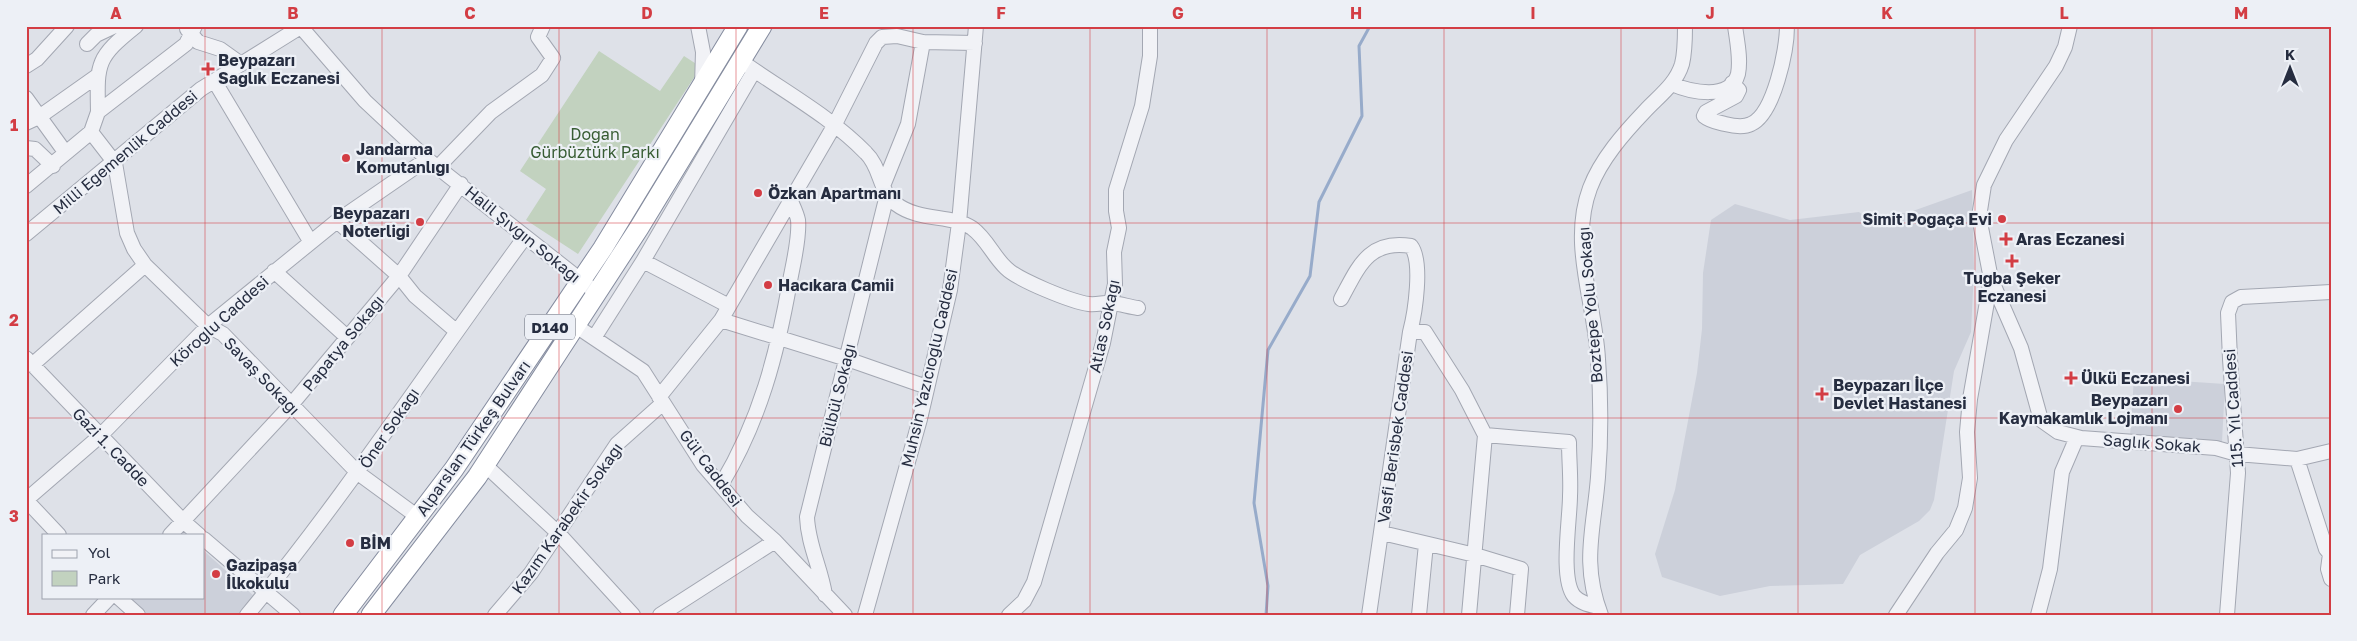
<svg xmlns="http://www.w3.org/2000/svg" width="2357" height="641" font-family="'Golos Text',sans-serif">
  <rect width="100%" height="100%" fill="#dee1e8"/>
  <!-- built -->
  <path fill="#ccd0da" d="M1972,190L1974,269L1971,332L1954,371L1934,500L1930,510L1919,521L1860,555L1843,584L1770,586L1720,596L1662,577L1655,554L1675,490L1697,373L1702,329L1703,273L1711,220L1735,204L1790,220L1859,212L1868,219L1910,212Z
    M2134,378L2225,384L2222,442L2130,436Z
    M204,551L255,597L238,615H142L123,597H204Z"/>
  <!-- green -->
  <path fill="#c2d2bf" d="M599,51L660,91L684,56L701,67L578,254L526,220L546,189L520,171Z"/>
  <g fill="none" stroke-linecap="round" stroke-linejoin="round">
    <!-- stream -->
    <path stroke="#97abca" stroke-width="3" d="M1266,615L1268,586L1254,503L1268,350L1310,276L1319,202L1362,116L1359,46L1370,26"/>
    <!-- minor casing -->
    <g stroke="#a3a7b2" stroke-width="16">
      <path id="minor" d="M698,26L703,52L702,85
        M301,27L365,101L427,159L597,293
        M187,29L198,42L220,49L241,64
        M87,44L96,35L115,26
        M741,61C783,91 830,116 866,153C881,167 879,192 896,204C920,222 951,214 972,228C987,239 993,256 1006,268C1018,280 1072,302 1089,304C1097,305 1105,302 1112,303C1121,304 1130,307 1138,308
        M26,66L37,59L67,26
        M215,82L310,241
        M1732,83L1739,90L1736,96L1706,112L1704,116C1710,121 1717,122 1725,124C1733,126 1743,128 1751,124C1774,114 1787,50 1787,26
        M1672,84C1690,92 1731,101 1738,74C1741,59 1737,41 1735,26
        M26,98L65,152
        M98,112C97,63 96,58 136,26
        M26,123L39,117L97,76
        M91,132L115,163L127,233L134,249L145,265L208,326L223,334L358,473L418,517
        M26,148L35,149L53,166
        M438,167L491,112L542,75L553,58L538,37L543,26
        M26,186L91,132L98,112L186,44L195,26
        M883,186L908,124L923,42
        M337,221L399,276L415,296L456,331
        M26,234L201,89L302,26
        M274,271L347,337
        M1991,279L2021,348L2041,420L2058,432L2081,438L2216,448L2237,454L2297,459L2331,451
        M1341,299C1358,268 1368,239 1411,246C1423,262 1415,313 1410,332
        M729,306L643,261L754,71
        M721,320L847,359L927,387
        M576,326L643,371L703,465L747,516L775,541L845,615
        M594,338L643,261
        M26,358L183,521L199,535
        M32,365L145,265
        M659,397L721,320L834,126L876,43L882,37L897,36L923,42L975,43
        M1485,435L1569,442C1569,460 1571,478 1570,496C1570,519 1560,578 1574,596C1580,603 1590,605 1598,607
        M2297,459L2326,549L2330,554L2328,569L2331,579
        M485,465L558,533L633,615
        M721,485C760,420 777,355 790,281C793,264 800,237 798,220C797,214 793,206 790,199
        M26,500L100,436L208,326L337,221L427,159
        M26,500L59,535
        M1382,533L1475,555L1521,569L1517,615
        M170,535L291,405L399,276L461,184
        M204,539L293,615
        M825,595C821,568 808,545 807,517L887,195
        M118,597L138,615
        M93,615L110,597
        M247,615C347,494 432,363 525,237
        M495,615L531,573L617,444L663,403
        M660,615L775,541
        M865,615L920,419L950,290L959,223L976,26
        M1009,615L1024,601L1034,582L1103,343L1111,303L1115,284L1114,252L1119,228L1116,211V190L1142,106L1150,56V26
        M1369,615L1410,332H1425L1462,390L1485,435L1469,615
        M1419,615L1426,544
        M1601,615C1581,563 1594,529 1598,477C1601,439 1601,397 1598,359C1595,302 1569,244 1590,188C1601,159 1624,133 1645,111C1659,96 1676,84 1682,64C1685,52 1685,39 1685,26
        M1896,615L1937,553L1956,530L1965,508L1970,478L1967,432L1970,399L1991,279L1979,217L1984,185L2006,140L2056,66L2065,47L2070,26
        M2038,615L2050,569L2062,472L2077,437
        M2227,615L2238,473L2230,359L2228,313L2232,302L2241,297L2331,292"/>
    </g>
    <!-- highway casing -->
    <g stroke="#858c9f" stroke-width="21">
      <path id="highway" d="M343,615L454,469L603,248L738,26
        M371,615L477,477L639,228L762,26"/>
    </g>
    <!-- minor -->
    <use href="#minor" stroke="#f1f2f6" stroke-width="14"/>
    <!-- highway -->
    <use href="#highway" stroke="#fff" stroke-width="19"/>
  </g>
  <!-- grid -->
  <path fill="none" stroke="#d33d44" stroke-width="1" stroke-opacity="0.55" d="M205,26V615M382,26V615M559,26V615M736,26V615M913,26V615M1090,26V615M1267,26V615M1444,26V615M1621,26V615M1798,26V615M1975,26V615M2152,26V615M26,223H2331M26,418H2331"/>
  <!-- markers -->
  <g fill="#d33d44" stroke="#edf0f6" stroke-width="2">
    <path d="M205.5 61.5h5v5h5v5h-5v5h-5v-5h-5v-5h5z"/>
    <circle cx="346" cy="158" r="5"/>
    <circle cx="758" cy="193" r="5"/>
    <circle cx="2002" cy="219" r="5"/>
    <circle cx="420" cy="222" r="5"/>
    <path d="M2003.5 231.5h5v5h5v5h-5v5h-5v-5h-5v-5h5z"/>
    <path d="M2009.5 253.5h5v5h5v5h-5v5h-5v-5h-5v-5h5z"/>
    <circle cx="768" cy="285" r="5"/>
    <path d="M2068.5 370.5h5v5h5v5h-5v5h-5v-5h-5v-5h5z"/>
    <path d="M1819.5 386.5h5v5h5v5h-5v5h-5v-5h-5v-5h5z"/>
    <circle cx="2178" cy="409" r="5"/>
    <circle cx="350" cy="543" r="5"/>
    <circle cx="216" cy="574" r="5"/>
  </g>
  <g text-anchor="middle" dominant-baseline="central" stroke-width="4.5" stroke-linejoin="round" paint-order="stroke">
    <!-- shield labels -->
    <rect fill="#edf0f6" stroke="#626877" stroke-width="1" x="525" y="314.5" width="50" height="25" rx="4"/>
    <g font-size="15" font-weight="bold" fill="#262d40">
      <text x="550" y="327">D140</text>
    </g>
    <!-- poi labels -->
    <g font-size="16" font-weight="bold" fill="#262d40" stroke="#edf0f6" text-anchor="start">
      <text x="218" y="60">Beypazarı<tspan x="218" dy="18">Sağlık Eczanesi</tspan></text>
      <text x="356" y="149">Jandarma<tspan x="356" dy="18">Komutanlığı</tspan></text>
      <text x="768" y="193">Özkan Apartmanı</text>
      <text x="410" y="213" text-anchor="end">Beypazarı<tspan x="410" dy="18">Noterliği</tspan></text>
      <text x="1992" y="219" text-anchor="end">Simit Poğaça Evi</text>
      <text x="2016" y="239">Aras Eczanesi</text>
      <text x="2012" y="278" text-anchor="middle">Tuğba Şeker<tspan x="2012" dy="18">Eczanesi</tspan></text>
      <text x="778" y="285">Hacıkara Camii</text>
      <text x="2081" y="378">Ülkü Eczanesi</text>
      <text x="1833" y="385">Beypazarı İlçe<tspan x="1833" dy="18">Devlet Hastanesi</tspan></text>
      <text x="2168" y="400" text-anchor="end">Beypazarı<tspan x="2168" dy="18">Kaymakamlık Lojmanı</tspan></text>
      <text x="360" y="543">BİM</text>
      <text x="226" y="565">Gazipaşa<tspan x="226" dy="18">İlkokulu</tspan></text>
    </g>
    <!-- park labels -->
    <g font-size="16" fill="#375c33" stroke="#edf0f6">
      <text x="595" y="134">Doğan<tspan x="595" dy="18">Gürbüztürk Parkı</tspan></text>
    </g>
    <!-- street labels -->
    <g font-size="16" fill="#262d40" stroke="#edf0f6">
      <text transform="translate(125 152) rotate(-40)">Milli Egemenlik Caddesi</text>
      <text transform="translate(523 234) rotate(39)">Halil Şıvgın Sokağı</text>
      <text transform="translate(1590 305) rotate(-95)">Boztepe Yolu Sokağı</text>
      <text transform="translate(219 321) rotate(-42)">Köroğlu Caddesi</text>
      <text transform="translate(1104 326) rotate(-78)">Atlas Sokağı</text>
      <text transform="translate(343 343) rotate(-51)">Papatya Sokağı</text>
      <text transform="translate(929 368) rotate(-77)">Muhsin Yazıcıoğlu Caddesi</text>
      <text transform="translate(262 376) rotate(46)">Savaş Sokağı</text>
      <text transform="translate(837 395) rotate(-76)">Bülbül Sokağı</text>
      <text transform="translate(2233 408) rotate(-94)">115. Yıl Caddesi</text>
      <text transform="translate(389 428) rotate(-56)">Öner Sokağı</text>
      <text transform="translate(1395 437) rotate(-82)">Vasfi Berisbek Caddesi</text>
      <text transform="translate(473 438) rotate(-55)">Alparslan Türkeş Bulvarı</text>
      <text transform="translate(2152 443) rotate(4)">Sağlık Sokak</text>
      <text transform="translate(111 447) rotate(46)">Gazi 1. Cadde</text>
      <text transform="translate(711 468) rotate(53)">Gül Caddesi</text>
      <text transform="translate(567 518) rotate(-55)">Kazım Karabekir Sokağı</text>
    </g>
  </g>
  <!-- border -->
  <rect width="2357" height="641" fill="none" stroke="#edf0f6" stroke-width="55"/>
  <!-- legend -->
  <rect x="42" y="534" width="162" height="65" fill="#edf0f6" stroke="#9da2ad"/>
  <rect x="52" y="550" width="25" height="8" fill="#f1f2f6" stroke="#9da2ad"/>
  <text x="88" y="558" font-size="15" fill="#262d40">Yol</text>
  <rect x="52" y="571" width="25" height="15" fill="#c2d2bf" stroke="#9da2ad"/>
  <text x="88" y="584" font-size="15" fill="#262d40">Park</text>
  <!-- north arrow -->
  <g transform="translate(2290 68)" stroke="#edf0f6" stroke-width="4" paint-order="stroke">
  <path d="M0-4L9 19L0 12L-9 19Z" fill="#262d40"/>
  <text y="-8" font-size="14" font-weight="bold" text-anchor="middle" fill="#262d40">K</text>
  </g>
  <rect x="28" y="28" width="2302" height="586" fill="none" stroke="#d33d44" stroke-width="2"/>
  <g font-size="16" text-anchor="middle" font-weight="bold" fill="#d33d44">
    <text x="116" y="19">A</text>
    <text x="293" y="19">B</text>
    <text x="470" y="19">C</text>
    <text x="647" y="19">D</text>
    <text x="824" y="19">E</text>
    <text x="1001" y="19">F</text>
    <text x="1178" y="19">G</text>
    <text x="1356" y="19">H</text>
    <text x="1533" y="19">I</text>
    <text x="1710" y="19">J</text>
    <text x="1887" y="19">K</text>
    <text x="2064" y="19">L</text>
    <text x="2241" y="19">M</text>
    <text x="14" y="131">1</text>
    <text x="14" y="326">2</text>
    <text x="14" y="522">3</text>
  </g>
</svg>
